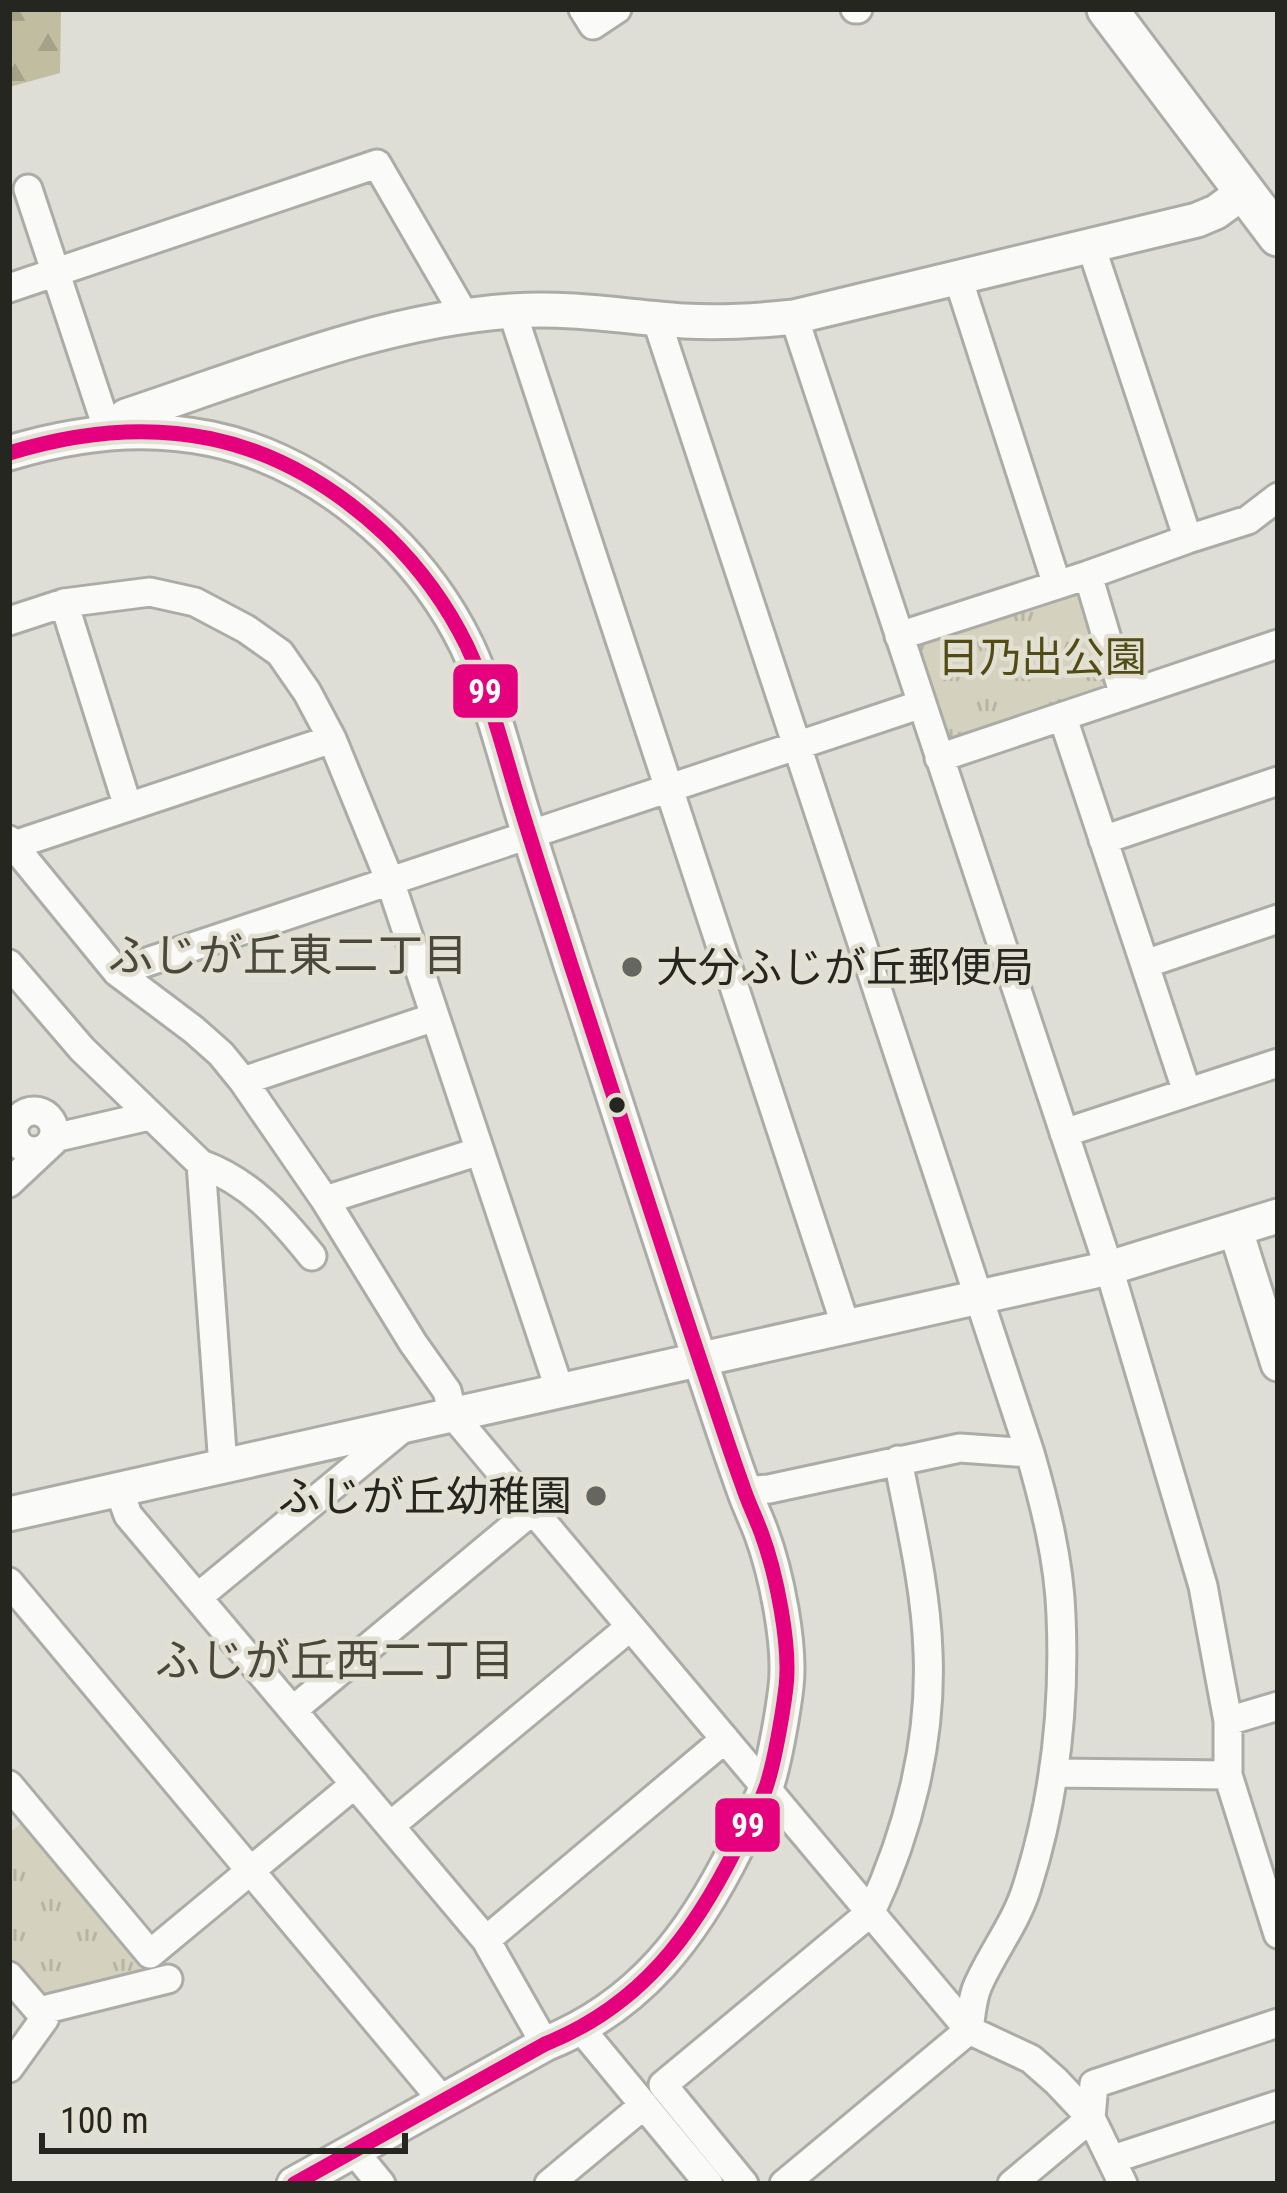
<svg xmlns="http://www.w3.org/2000/svg" width="1287" height="2193" font-family="'Roboto Condensed','Noto Sans JP',sans-serif">
  <defs>
    <pattern id="forest-firs" width="22" height="20" patternUnits="userSpaceOnUse" patternTransform="scale(3)"><rect width="22" height="20" fill="#c0bda1"/><path d="M5 1l3.5 6h-7zM16 11l3.5 6h-7z" fill="#a5a28a"/></pattern>
    <pattern id="park-tufts" width="24" height="20" patternUnits="userSpaceOnUse" patternTransform="scale(3)"><rect width="24" height="20" fill="#d4d2be"/><path d="M3 7l-1-3M5 7V3M7 7l1-3M15 17l-1-3M17 17v-4M19 17l1-3" fill="none" stroke="#b6b4a3"/></pattern>
  </defs>
  <rect width="100%" height="100%" fill="#deddd6"/>
  <!-- forest -->
  <path fill="url(#forest-firs)" d="M9,9H61L60,73L9,87Z"/>
  <!-- park -->
  <path fill="url(#park-tufts)" d="M1077,589L1086,593L1109,693L959,741L947,737L918,653L922,640Z
    M24,1821L141,1959L140,1978L44,2001L9,1960V1833Z"/>
  <g fill="none" stroke-linecap="round" stroke-linejoin="round">
    <!-- minor casing -->
    <g stroke="#acaca7" stroke-width="33">
      <path id="minor" d="M583,9L593,25L617,9
        M855,9H858
        M28,189L108,431
        M1091,246L1188,539L1248,520L1278,497
        M958,278L1057,585
        M9,288L377,164L465,316
        M512,311L846,1327
        M794,317L1109,1268L1203,1586L1228,1721
        M656,318L1030,1453C1045,1505 1059,1560 1061,1615C1065,1706 1055,1799 1027,1887C1016,1923 993,1951 978,1985C972,1998 971,2015 969,2030L784,2184
        M1088,575L1188,539
        M64,603L128,807
        M9,621L64,603L150,592L195,602L246,629L280,653L307,692L332,739L390,881L560,1391
        M899,636L1088,575L1124,696
        M1063,718L1187,1092
        M939,758L1278,644
        M9,840L117,972L194,1030L221,1054L243,1081L325,1200L413,1343L447,1391L453,1415L969,2030L1031,2059L1056,2081L1091,2118L1123,2184
        M1103,840L1278,781
        M14,845L332,739
        M9,964L82,1049L201,1164L223,1466
        M1145,964L1278,919
        M117,972L922,704
        M243,1081L435,1017
        M14 1131a20 20 0 1 1 40 0a20 20 0 1 1-40 0Z
        M1064,1133L1278,1063
        M201,1164C250,1182 280,1216 312,1256
        M9,1183L58,1137L149,1116
        M325,1200L480,1151
        M119,1490L128,1515L486,1940L545,2044
        M744,1491L769,1489L960,1448L1030,1453
        M9,1582L443,2101
        M198,1597L403,1428
        M1278,1706L1228,1721V1775L1278,1934
        M293,1710L533,1510
        M1054,1773L1228,1775
        M9,1785L150,1954L355,1784
        M390,1826L630,1627
        M486,1940L725,1739
        M9,1976L45,2018L9,2068
        M39,2011L168,1979
        M581,2029L709,2184
        M354,2151L381,2184
        M1113,2159L1278,2105
        M549,2184L644,2105
        M744,2184L663,2085L871,1912C908,1833 932,1741 928,1652C926,1588 910,1523 898,1460
        M1012,2184L1091,2118L1094,2084L1278,2023"/>
    </g>
    <!-- tertiary casing -->
    <g stroke="#acaca7" stroke-width="39">
      <path id="tertiary" d="M114,426L126,416C251,375 379,320 512,311C573,307 625,317 684,321C721,323 757,321 794,317L1197,220L1216,212L1245,191
        M9,453C153,409 276,431 387,536C420,568 447,605 467,646C489,693 502,745 517,795C534,852 553,908 571,965C617,1105 661,1245 708,1384C719,1417 730,1451 742,1484C747,1500 755,1516 761,1532C776,1572 791,1645 786,1687C783,1712 774,1766 765,1790C758,1809 746,1827 737,1846C693,1935 640,2006 545,2044L294,2184
        M1236,1231L1278,1364
        M9,1514L1109,1268L1278,1216"/>
    </g>
    <!-- secondary casing -->
    <g stroke="#acaca7" stroke-width="45">
      <path id="secondary" d="M1107,9L1278,236"/>
    </g>
    <!-- minor -->
    <use href="#minor" stroke="#fafaf9" stroke-width="27"/>
    <!-- tertiary -->
    <use href="#tertiary" stroke="#fafaf9" stroke-width="33"/>
    <!-- secondary -->
    <use href="#secondary" stroke="#fafaf9" stroke-width="39"/>
    <!-- bus-1 casing -->
    <g stroke="#e1e0d2" stroke-width="24">
      <path id="bus-1" d="M9,453C153,409 276,431 387,536C420,568 447,605 467,646C489,693 502,745 517,795C534,852 553,908 571,965C617,1105 661,1245 708,1384C719,1417 730,1451 742,1484C747,1500 755,1516 761,1532C776,1572 791,1645 786,1687C783,1712 774,1766 765,1790C758,1809 746,1827 737,1846C693,1935 640,2006 545,2044L294,2184"/>
    </g>
    <!-- bus-1 -->
    <use href="#bus-1" stroke="#e5007d" stroke-width="15"/>
  </g>
  <!-- markers -->
  <g fill="#666660" stroke="#e1e0d2" stroke-width="4.5">
    <circle cx="632" cy="967" r="12"/>
    <circle cx="596" cy="1496" r="12"/>
  </g>
  <circle fill="#262620" stroke="#e1e0d2" stroke-width="4.5" cx="617" cy="1105" r="10"/>
  <g text-anchor="middle" dominant-baseline="central" stroke-width="9" stroke-linejoin="round" paint-order="stroke">
    <!-- park labels -->
    <g font-size="42" fill="#514c16" stroke="#e1e0d2">
      <text x="1042" y="657">日乃出公園</text>
    </g>
    <!-- poi labels -->
    <g font-size="42" fill="#262620" stroke="#e1e0d2" text-anchor="start">
      <text x="656" y="967">大分ふじが丘郵便局</text>
      <text x="572" y="1496" text-anchor="end">ふじが丘幼稚園</text>
    </g>
    <!-- neighbourhood labels -->
    <g font-size="45" fill="#49483c" stroke="#e1e0d2">
      <text x="288" y="955">ふじが丘東二丁目</text>
      <text x="335" y="1660">ふじが丘西二丁目</text>
    </g>
  </g>
  <g stroke="#e1e0d2" stroke-width="4.5">
    <rect x="451" y="662" width="69" height="58" rx="12" fill="#e5007d"/>
    <rect x="713" y="1796" width="69" height="58" rx="12" fill="#e5007d"/>
  </g>
  <g font-size="33" text-anchor="middle" font-weight="bold" fill="#fff">
    <text x="485" y="703">99</text>
    <text x="748" y="1837">99</text>
  </g>
  <!-- border -->
  <rect width="1287" height="2193" fill="none" stroke="#262620" stroke-width="24"/>
  <!-- scale -->
  <path d="M42 2133v18h363v-18" fill="none" stroke="#262620" stroke-width="6"/>
  <text x="60" y="2133" font-size="36" fill="#262620" stroke="#e1e0d2" stroke-width="9" paint-order="stroke">100 m</text>
</svg>
